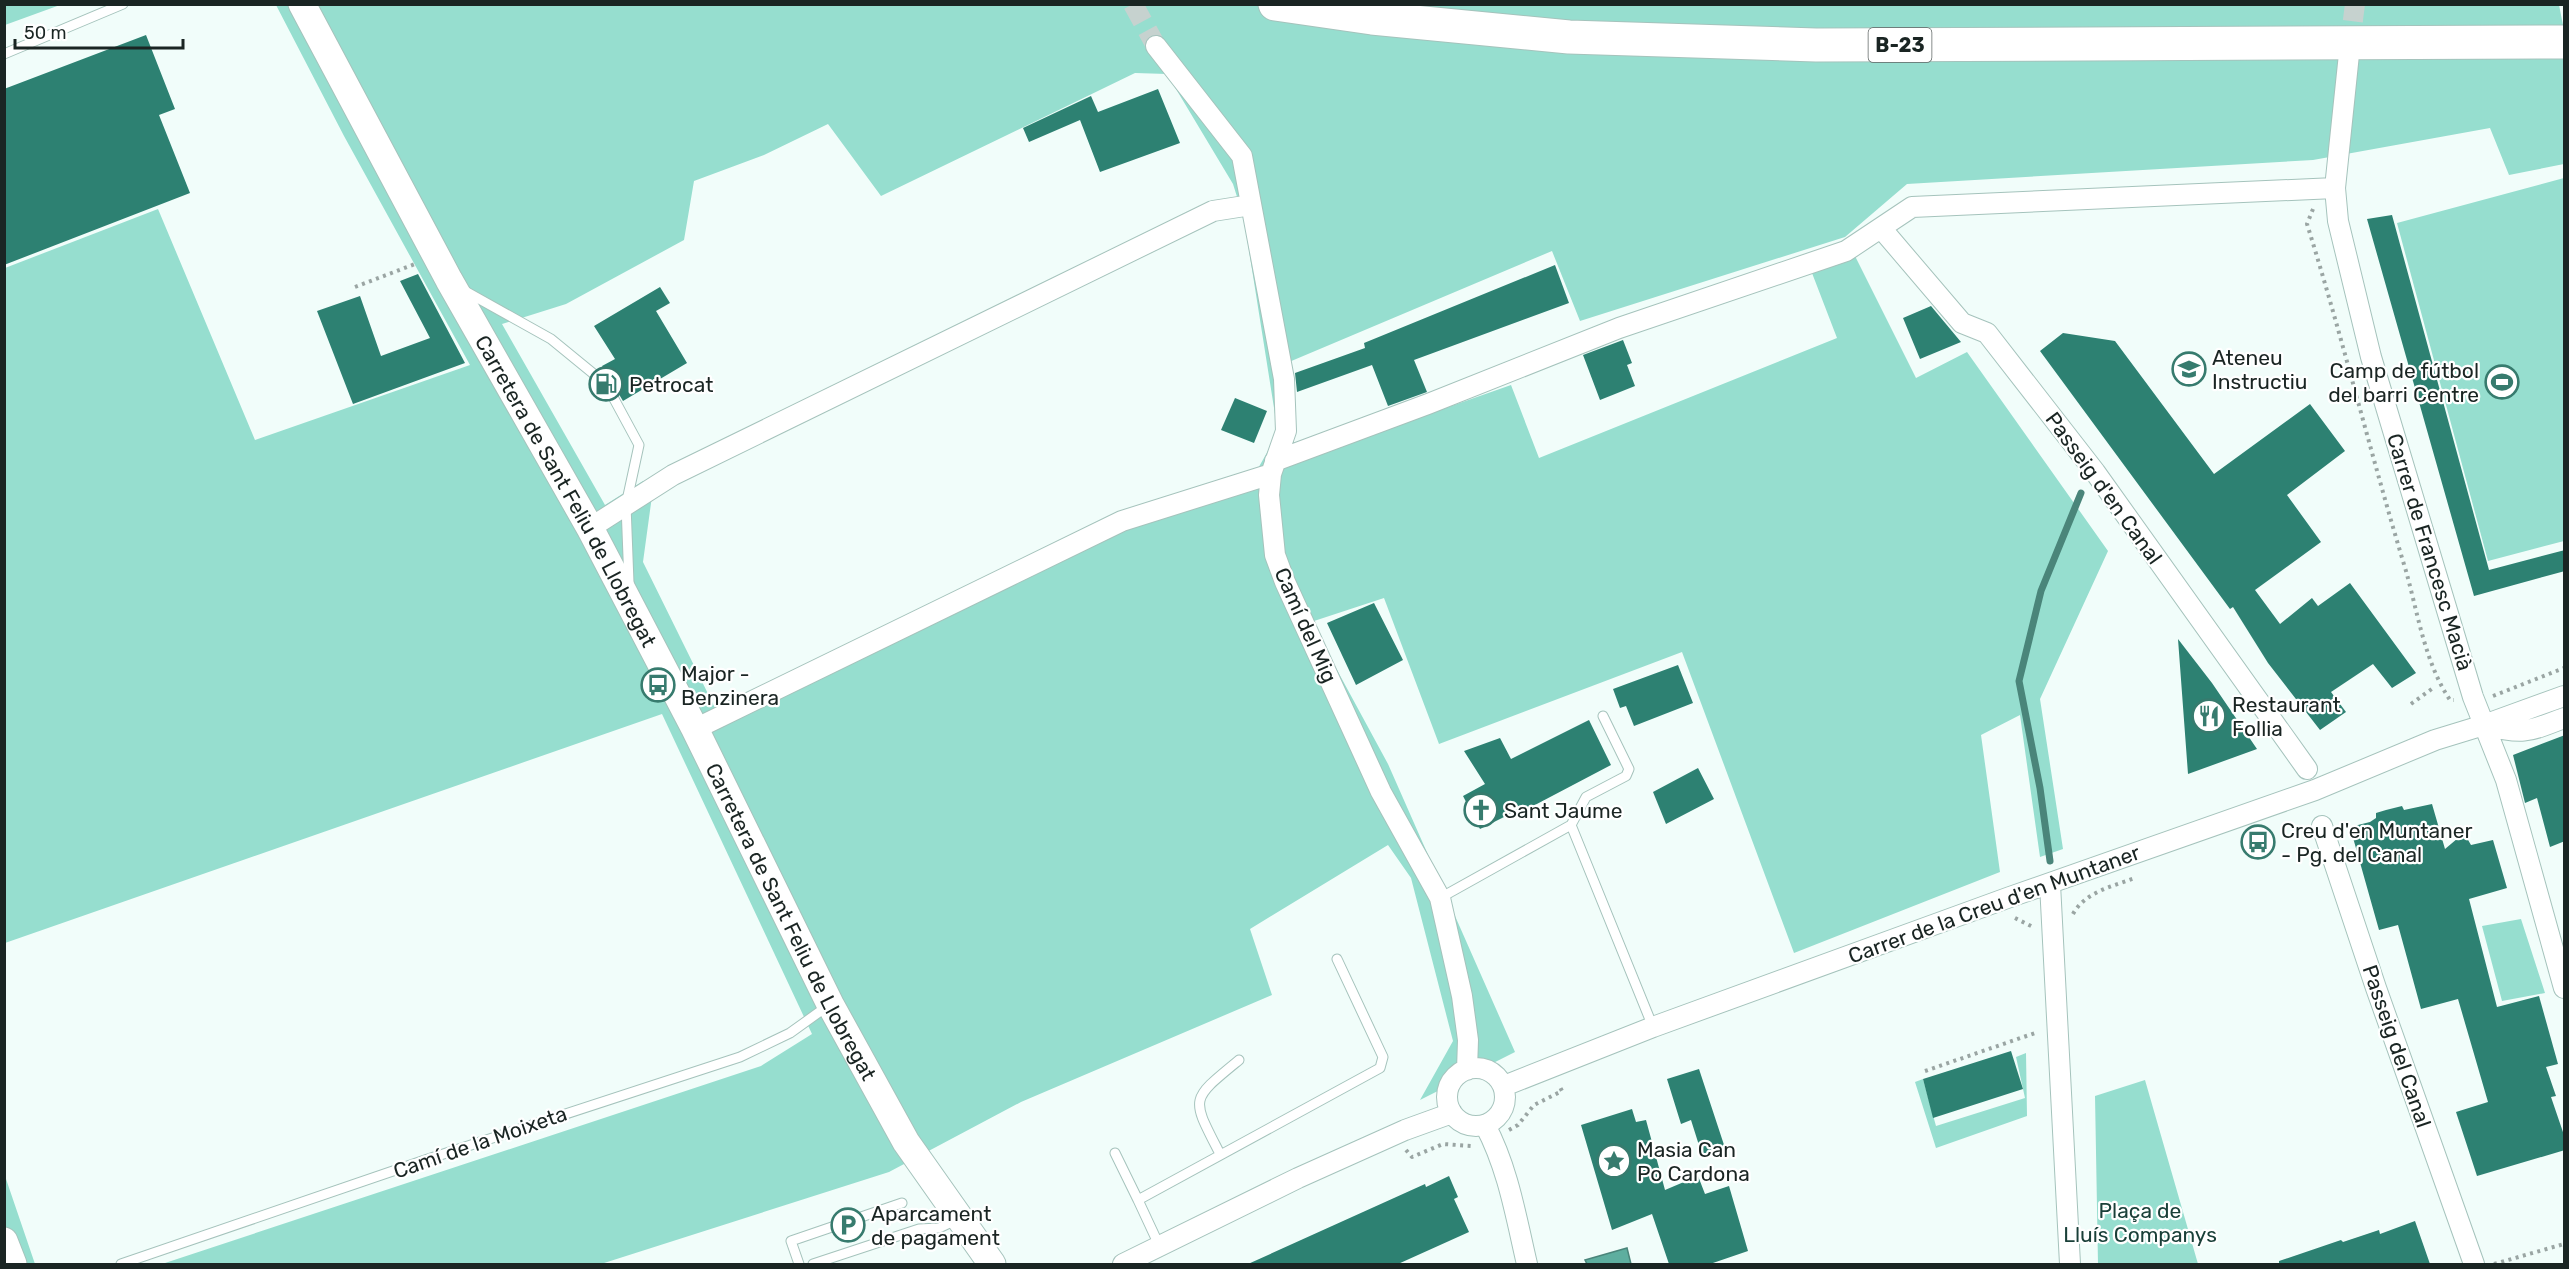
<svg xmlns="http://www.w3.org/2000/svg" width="2569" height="1269" font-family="Rubik,sans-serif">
  <rect width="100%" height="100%" fill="#f1fdfa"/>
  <!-- green -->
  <path fill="#96decf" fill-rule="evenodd" d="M5,4H60V5L5,25Z
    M276,5H2559L2564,30V164L2509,175L2490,128L2313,160L1907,184L1845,237L1580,321L1552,251L1289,362L1295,461L1511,385L1539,458L1837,338L1812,273L1854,254L1916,378L1967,352L2108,551L2040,699L2063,849L2040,857L2020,715L1981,735L2000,872L1794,953L1682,652L1439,744L1384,598L1311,622L1388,764L1515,1052L1420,1100L1453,1041L1411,878L1388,845L1250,929L1272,995L1021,1102L889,1172L601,1264H162L761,1066L812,1034L662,714L5,943V268L158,209L255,440L470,365L344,136ZM1135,73L1167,74L1233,184L1244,219L1278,433L1256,472L717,712L643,562L652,496L643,481L605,505L502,324L566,304L684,240L694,181L764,155L828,124L881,196Z
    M2564,178V541L2488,561L2397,223Z
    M2521,919L2545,993L2502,1001L2482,926Z
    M2026,1053L2027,1116L1936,1148L1915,1082L1923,1079L1936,1126L2025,1098L2016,1057Z
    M2145,1080L2198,1264H2098L2095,1096Z
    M5,1176L35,1264H5Z"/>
  <!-- water -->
  <path fill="#5eae9f" stroke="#4a857a" stroke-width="1.5" d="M1627,1248L1631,1264H1587L1585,1260Z"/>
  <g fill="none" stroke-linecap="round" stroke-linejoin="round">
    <!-- stream -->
    <path stroke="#4a857a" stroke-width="7" d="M2050,861L2040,788L2019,681L2041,591L2081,493"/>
  </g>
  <!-- building -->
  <path fill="#2d8172" d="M146,35L175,109L159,115L190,193L4,265V89Z
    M1158,89L1180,143L1100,172L1080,120L1029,142L1023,128L1091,96L1098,112Z
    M2392,215L2489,570L2565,550V571L2474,596L2367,219Z
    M1555,265L1569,303L1414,360L1427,392L1388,406L1372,365L1297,392L1295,373L1365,348L1364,343Z
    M418,274L465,363L353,404L317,311L360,296L381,356L430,338L400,281Z
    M660,287L670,303L656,311L687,363L623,401L602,366L615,359L594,326Z
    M1931,306L1961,342L1920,359L1903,318Z
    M2063,333L2115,341L2214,474L2310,404L2345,451L2287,495L2321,542L2255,590L2280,624L2312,598L2318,606L2350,583L2416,673L2392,688L2373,664L2331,692L2346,712L2320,730L2268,663L2233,607L2230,609L2040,351Z
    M1623,340L1632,363L1627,365L1635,386L1600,400L1583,355Z
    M1235,398L1267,411L1254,443L1221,430Z
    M1374,603L1403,660L1356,685L1327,623Z
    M2178,639L2212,683L2257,749L2188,774Z
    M1678,665L1693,703L1634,726L1626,706L1620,708L1613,689Z
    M1589,720L1611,765L1518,814L1516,811L1480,829L1463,796L1485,784L1464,751L1500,738L1511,759Z
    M2565,735V841L2550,847L2537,798L2525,803L2513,755Z
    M1698,768L1714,799L1666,824L1653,792Z
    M2432,804L2445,849L2464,833L2471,845L2493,840L2507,888L2469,899L2497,1007L2539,996L2558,1064L2546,1067L2556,1096L2551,1097L2565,1138V1150L2477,1176L2456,1112L2488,1102L2458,999L2421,1009L2398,925L2379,930L2350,827L2370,822L2376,818V813L2386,810L2402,806L2404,810Z
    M2011,1051L2023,1089L1933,1118L1923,1079Z
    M1699,1069L1726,1151L1703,1158L1691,1120L1681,1124L1667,1079Z
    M1632,1109L1636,1122L1646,1120L1665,1190L1698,1176L1705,1194L1729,1186L1748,1251L1710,1264H1669L1652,1214L1612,1230L1581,1125Z
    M1449,1176L1458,1197L1454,1199L1469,1232L1398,1264H1248L1425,1184L1426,1187Z
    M2415,1221L2430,1264H2279V1261L2341,1240L2343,1242L2379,1230L2380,1234Z"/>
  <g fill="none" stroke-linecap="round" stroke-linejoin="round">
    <!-- street-tunnel -->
    <path stroke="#c6d2cf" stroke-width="20" stroke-dasharray="20 10" stroke-linecap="butt" d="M1133,4L1156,46
      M2349,51L2355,4"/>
    <!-- lane casing -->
    <g stroke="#a5c3bc" stroke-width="11">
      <path id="lane" d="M4,54L123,4
        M465,291L551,339L606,384L639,445L626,505L629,583
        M1571,825L1653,1027
        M1440,898L1571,825L1586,797L1626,776L1629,769L1603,716
        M1115,1153L1138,1200
        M1220,1154C1191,1097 1189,1101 1239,1060
        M1159,1245L1138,1200L1380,1068L1383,1057L1337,959
        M121,1264L428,1159L740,1057L790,1033L829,1005
        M799,1264L791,1241L902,1203
        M813,1264L919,1229L939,1228L958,1219"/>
    </g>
    <!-- street casing -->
    <g stroke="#a5c3bc" stroke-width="22">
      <path id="street" d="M1156,46L1242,156L1284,379L1286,431L1271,474L1269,495L1275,555L1285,582L1381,792L1440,898L1462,996L1468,1040L1467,1070
        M2349,54L2335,188L2338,221L2371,357L2473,697L2506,780L2564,988
        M1881,228L1962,323L1987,333L2095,472L2307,769
        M1275,461L1428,404L1619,328L1846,251L1912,207L2335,188
        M590,528L673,475L1213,211L1251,205
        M2484,725C2523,735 2528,732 2564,718
        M695,729L1122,521L1271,474
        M2322,826L2376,988L2474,1264
        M2050,884L2070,1264
        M1447 1097a29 29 0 1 1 58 0a29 29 0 1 1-58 0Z
        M1504,1086L1653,1027L2010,897L2315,790L2435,740L2484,725L2564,696
        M1485,1125C1508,1168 1516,1217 1527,1264
        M1123,1264L1298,1178L1405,1130L1452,1113"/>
    </g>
    <!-- secondary casing -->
    <g stroke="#a5c3bc" stroke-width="29">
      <g id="secondary">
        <path id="s1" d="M302,4L449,280L590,528L695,729L830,1004L906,1142L992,1264"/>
        <path d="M4,1241L13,1264"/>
      </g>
    </g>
    <!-- highway casing -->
    <g stroke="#a5c3bc" stroke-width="35">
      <path id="highway" d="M1275,4L1372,18L1569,37L1816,45L2564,42"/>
    </g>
    <!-- path -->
    <path stroke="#9aa5a3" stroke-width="4" stroke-dasharray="3 4.5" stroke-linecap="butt" d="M2313,209L2307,224C2343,339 2371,456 2406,571C2418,614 2425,663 2450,700H2454
      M355,287L415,264
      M2493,696L2564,668
      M2411,704L2433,688
      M2256,830L2260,840
      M2073,914C2085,892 2113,886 2135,878
      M2015,918L2033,927
      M1925,1071L2038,1032
      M1509,1130L1518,1125L1534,1105L1562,1091L1559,1085
      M1406,1150L1412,1157L1443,1144L1472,1146
      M2494,1264L2564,1244"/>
    <!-- lane -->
    <use href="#lane" stroke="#fff" stroke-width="9"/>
    <!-- street -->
    <use href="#street" stroke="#fff" stroke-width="20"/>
    <!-- secondary -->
    <use href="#secondary" stroke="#fff" stroke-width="27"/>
    <!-- highway -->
    <use href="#highway" stroke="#fff" stroke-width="33"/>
  </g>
  <!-- icons -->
  <defs>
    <g id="school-ring" transform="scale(1.725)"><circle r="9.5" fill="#fff" stroke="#377b6e" stroke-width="1.5"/><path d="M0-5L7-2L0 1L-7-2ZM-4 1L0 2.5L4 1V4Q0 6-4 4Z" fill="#377b6e"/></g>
    <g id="stadium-ring" transform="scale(1.725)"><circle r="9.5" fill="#fff" stroke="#377b6e" stroke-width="1.5"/><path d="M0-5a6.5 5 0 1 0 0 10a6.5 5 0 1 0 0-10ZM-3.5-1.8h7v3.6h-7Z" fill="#377b6e"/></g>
    <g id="fuel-ring" transform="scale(1.725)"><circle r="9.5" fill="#fff" stroke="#377b6e" stroke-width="1.5"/><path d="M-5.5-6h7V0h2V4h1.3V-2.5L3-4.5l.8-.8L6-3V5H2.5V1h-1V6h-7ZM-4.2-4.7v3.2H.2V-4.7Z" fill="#377b6e"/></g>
    <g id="bus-ring" transform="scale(1.725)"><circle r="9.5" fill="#fff" stroke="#377b6e" stroke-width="1.5"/><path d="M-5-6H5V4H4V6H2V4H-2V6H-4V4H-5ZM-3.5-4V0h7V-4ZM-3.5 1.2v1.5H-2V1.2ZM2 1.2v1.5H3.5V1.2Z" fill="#377b6e"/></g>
    <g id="restaurant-ring" transform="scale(1.725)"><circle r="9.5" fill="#fff" stroke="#377b6e" stroke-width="1.5"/><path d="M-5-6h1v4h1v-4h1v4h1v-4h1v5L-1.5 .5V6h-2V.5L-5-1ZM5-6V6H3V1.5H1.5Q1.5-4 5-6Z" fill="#377b6e"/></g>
    <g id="church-ring" transform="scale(1.725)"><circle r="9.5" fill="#fff" stroke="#377b6e" stroke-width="1.5"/><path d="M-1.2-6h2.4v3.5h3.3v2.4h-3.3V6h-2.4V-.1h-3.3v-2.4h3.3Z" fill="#377b6e"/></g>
    <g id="sight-ring" transform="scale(1.725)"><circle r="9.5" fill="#fff" stroke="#377b6e" stroke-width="1.5"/><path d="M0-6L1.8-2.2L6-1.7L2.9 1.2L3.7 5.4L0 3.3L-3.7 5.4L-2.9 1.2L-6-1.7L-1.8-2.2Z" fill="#377b6e"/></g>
    <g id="parking-ring" transform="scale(1.725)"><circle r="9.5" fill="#fff" stroke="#377b6e" stroke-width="1.5"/><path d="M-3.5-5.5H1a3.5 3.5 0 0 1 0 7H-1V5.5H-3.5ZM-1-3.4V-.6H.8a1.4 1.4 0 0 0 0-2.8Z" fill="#377b6e"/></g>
  </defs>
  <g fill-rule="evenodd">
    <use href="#school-ring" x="2189" y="369"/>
    <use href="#stadium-ring" x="2502" y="382"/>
    <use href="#fuel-ring" x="606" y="384"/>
    <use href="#bus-ring" x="658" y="685"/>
    <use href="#restaurant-ring" x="2209" y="716"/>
    <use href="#church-ring" x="1481" y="810"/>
    <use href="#bus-ring" x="2258" y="842"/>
    <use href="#sight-ring" x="1614" y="1161"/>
    <use href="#parking-ring" x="848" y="1225"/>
  </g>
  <g text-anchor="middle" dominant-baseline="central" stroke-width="4.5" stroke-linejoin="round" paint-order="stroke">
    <!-- shield labels -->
    <rect fill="#fff" stroke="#5f6665" stroke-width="1.5" x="1868.5" y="28" width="63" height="34" rx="4.5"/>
    <g font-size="20" font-weight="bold" fill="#1a2523">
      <text x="1900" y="45">B-23</text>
    </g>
    <!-- poi labels -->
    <g font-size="21" fill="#1a2523" stroke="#fff" text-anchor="start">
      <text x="2212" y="357">Ateneu<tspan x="2212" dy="24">Instructiu</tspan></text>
      <text x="2479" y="370" text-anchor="end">Camp de fútbol<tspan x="2479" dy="24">del barri Centre</tspan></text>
      <text x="629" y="384">Petrocat</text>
      <text x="681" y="673">Major -<tspan x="681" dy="24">Benzinera</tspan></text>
      <text x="2232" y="704">Restaurant<tspan x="2232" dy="24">Follia</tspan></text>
      <text x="1504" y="810">Sant Jaume</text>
      <text x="2281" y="830">Creu d'en Muntaner<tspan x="2281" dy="24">- Pg. del Canal</tspan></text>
      <text x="1637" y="1149">Masia Can<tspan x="1637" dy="24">Po Cardona</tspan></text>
      <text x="871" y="1213">Aparcament<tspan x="871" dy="24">de pagament</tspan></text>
    </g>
    <!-- street labels -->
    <g font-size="21" fill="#1a2523" stroke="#fff">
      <text transform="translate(2104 488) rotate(54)">Passeig d'en Canal</text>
      <text stroke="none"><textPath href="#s1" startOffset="554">Carretera de Sant Feliu de Llobregat</textPath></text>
      <text transform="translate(2430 552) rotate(73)">Carrer de Francesc Macià</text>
      <text transform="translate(1306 625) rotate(66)">Camí del Mig</text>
      <text transform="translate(1994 904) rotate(-20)">Carrer de la Creu d'en Muntaner</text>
      <text stroke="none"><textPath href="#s1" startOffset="1040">Carretera de Sant Feliu de Llobregat</textPath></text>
      <text transform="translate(2397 1046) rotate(71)">Passeig del Canal</text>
      <text transform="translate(480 1142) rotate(-19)">Camí de la Moixeta</text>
    </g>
    <!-- park labels -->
    <g font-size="21" fill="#1a4039" stroke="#fff">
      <text x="2140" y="1210">Plaça de<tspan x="2140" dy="24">Lluís Companys</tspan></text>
    </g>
  </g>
  <!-- border -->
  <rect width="2569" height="1269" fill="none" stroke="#1a2523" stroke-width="12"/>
  <!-- scale -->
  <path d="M15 39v9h168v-9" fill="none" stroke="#1a2523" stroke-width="3"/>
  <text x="24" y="39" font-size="18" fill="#1a2523" stroke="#ffffff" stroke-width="4.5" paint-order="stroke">50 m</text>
</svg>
